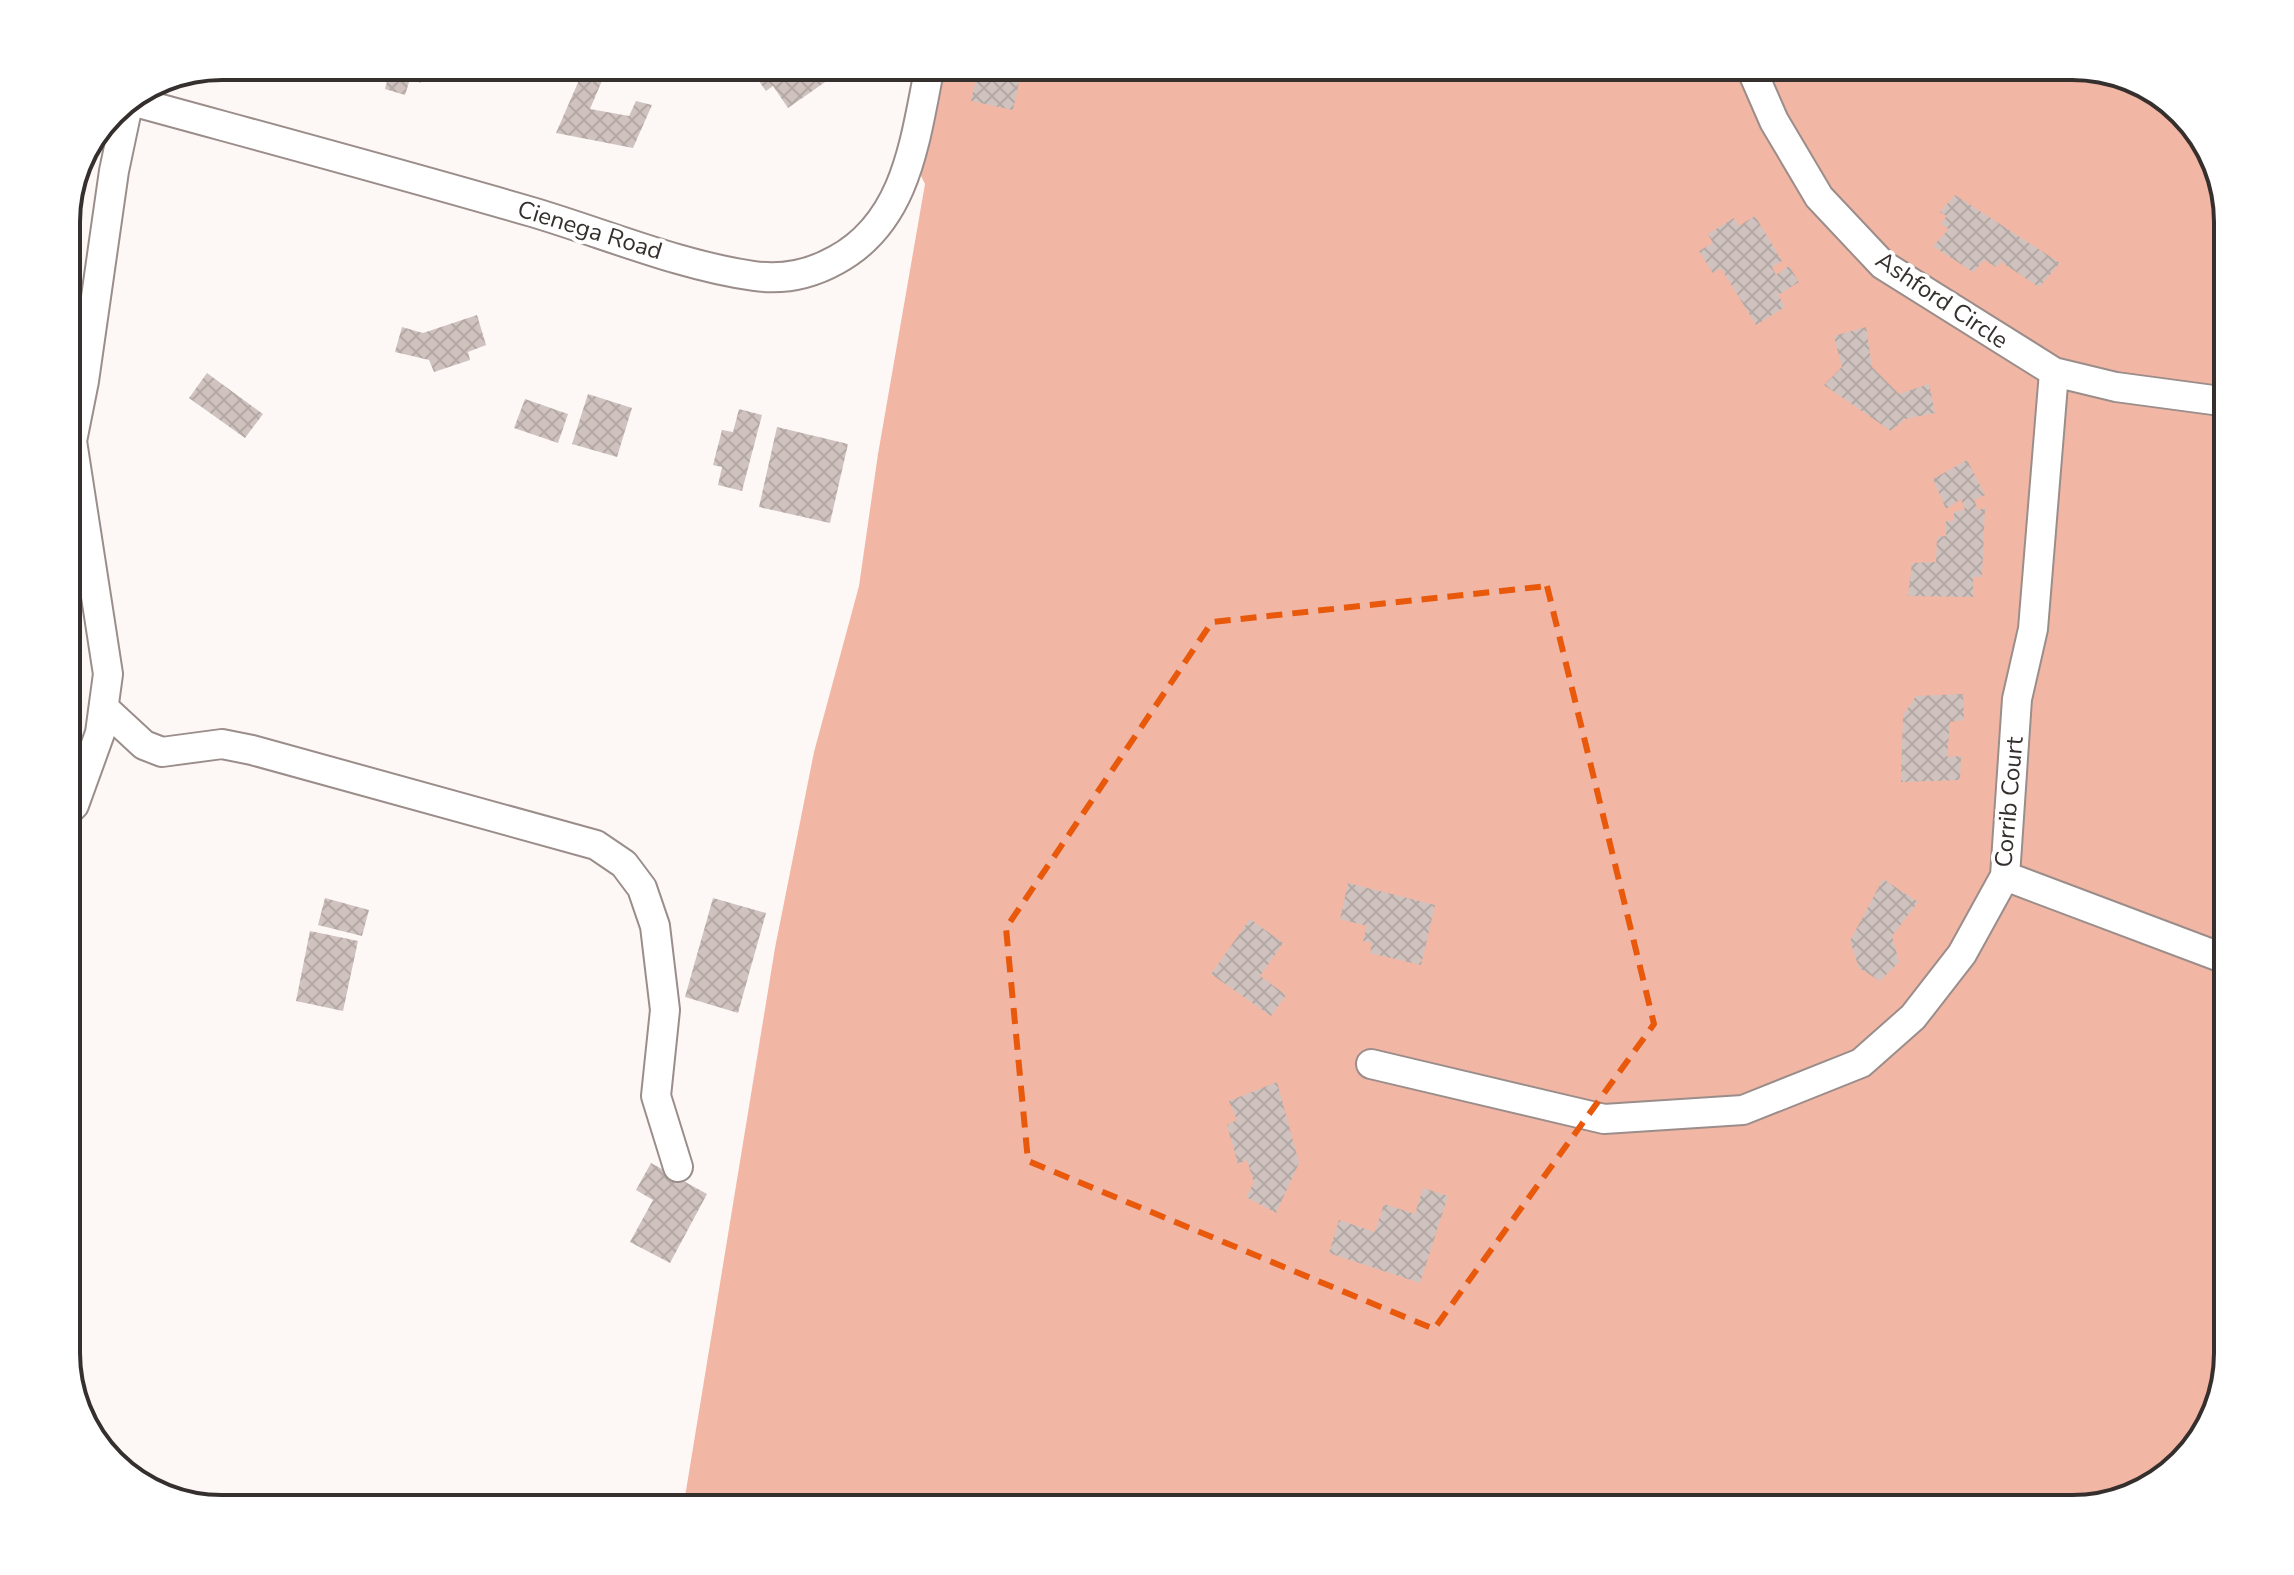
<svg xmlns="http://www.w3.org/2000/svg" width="2294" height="1575" font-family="'Nunito Sans',sans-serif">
  <defs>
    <pattern id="building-cross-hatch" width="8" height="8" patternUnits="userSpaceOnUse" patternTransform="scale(2)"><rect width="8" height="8" fill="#d0c3bf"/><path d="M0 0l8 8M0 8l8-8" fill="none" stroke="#b3a8a4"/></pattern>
  </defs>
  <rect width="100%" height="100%" fill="#fdf8f6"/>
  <!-- grass -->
  <path fill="#f2b6a5" d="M923,66H2072L2159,92L2212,152L2228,221V1354L2202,1440L2150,1488L2073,1509H683L775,948L814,752L859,586L878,454L925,184L906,146Z"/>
  <!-- building -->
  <path fill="url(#building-cross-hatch)" d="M338,66H355L351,81L335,76Z
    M369,66H426L421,83L410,79L405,95L385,89L389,73Z
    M748,66H773L776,71L783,66H848L788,108L773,86L766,91Z
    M979,66L1022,68L1013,110L971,101Z
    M583,71L604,76L590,109L629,116L636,101L652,105L633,148L556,133Z
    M1955,195L2060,263L2039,287L2001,262L1996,267L1984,260L1973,272L1933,246L1949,229L1941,224L1947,216L1940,212Z
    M1755,216L1782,261L1772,267L1776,275L1789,266L1799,282L1778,295L1785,307L1756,325L1721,268L1713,273L1699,251L1713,243L1708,234L1734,218L1739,226Z
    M477,315L486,345L468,352L470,360L434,372L429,360L395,352L402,327L423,333Z
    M1866,327L1872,367L1899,394L1929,384L1935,413L1905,419L1891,431L1824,385L1842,367L1834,336Z
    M207,373L263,414L245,438L189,398Z
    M588,394L632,408L617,457L572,444Z
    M525,399L568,414L558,443L514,428Z
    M739,409L762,415L742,491L718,485L722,467L713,465L722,430L733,432Z
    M777,427L848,444L830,523L759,507Z
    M1967,460L1985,495L1974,500L1978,510L1985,508L1982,577H1973V597L1908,596L1912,563L1936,562L1937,537L1946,536V521H1954V512L1965,509L1961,499L1946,509L1933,479Z
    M1963,694L1964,720L1950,722L1947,757L1961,756L1960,780L1901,782L1903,715L1916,696Z
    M1883,879L1918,902L1892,936L1899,962L1880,981L1859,968L1850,941Z
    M1348,883L1435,905L1421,965L1370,953L1372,943L1363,941L1367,926L1340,919Z
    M325,898L369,910L362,936L318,925Z
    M713,898L766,913L738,1013L685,997Z
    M1250,919L1283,943L1260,976L1286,995L1271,1016L1211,974Z
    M310,931L358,941L343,1011L296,1001Z
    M1277,1082L1299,1163L1276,1213L1246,1197L1254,1183L1247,1160L1238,1164L1227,1125L1237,1120L1229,1101Z
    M651,1163L707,1194L670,1263L630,1242L653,1200L636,1190Z
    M1423,1188L1448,1196L1420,1283L1329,1253L1339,1220L1375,1232L1384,1204L1415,1214Z
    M522,1497V1509H482L480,1500Z"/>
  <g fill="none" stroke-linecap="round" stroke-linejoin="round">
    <!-- minor casing -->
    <g stroke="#9a8d8a" stroke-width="32">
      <path id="minor" d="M1750,66L1774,121L1819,197L1883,265L2054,372L2116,387L2228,402
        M128,100C263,137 398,173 532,212C603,233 681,266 754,276C782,280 811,274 836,260C908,221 915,138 930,66
        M104,708L144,745L162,752L222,744L252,750L596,845L624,864L642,888L655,926L665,1010L656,1096L678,1167
        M66,813L74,805L100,733L108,674L72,441L84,381L114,171L129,100
        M2005,876L2228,960
        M1371,1064L1604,1119L1743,1110L1861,1063L1913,1017L1962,954L2005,876L2017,699L2033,629L2054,372"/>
    </g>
    <!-- minor -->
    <use href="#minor" stroke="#fff" stroke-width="28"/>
  </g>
  <!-- marked area -->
  <path fill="none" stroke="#e8590c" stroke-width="6" stroke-dasharray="16 10" stroke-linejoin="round" d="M1547,586L1654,1024L1434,1329L1028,1161L1006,928L1212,622Z"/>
  <g text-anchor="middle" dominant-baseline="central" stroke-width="8" stroke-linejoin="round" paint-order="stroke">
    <!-- street labels -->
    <g font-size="24" fill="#35302e" stroke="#fff">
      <text transform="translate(590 230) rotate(17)">Cienega Road</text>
      <text transform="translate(1942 300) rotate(34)">Ashford Circle</text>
      <text transform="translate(2009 802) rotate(-85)">Corrib Court</text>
    </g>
  </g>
  <!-- crop -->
  <path d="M0 0H2294V1575H0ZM222 80H2072A142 142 0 0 1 2214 222V1353A142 142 0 0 1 2072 1495H222A142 142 0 0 1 80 1353V222A142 142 0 0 1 222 80Z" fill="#fff" fill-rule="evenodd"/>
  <path fill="none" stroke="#35302e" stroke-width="4" d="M222 80H2072A142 142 0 0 1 2214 222V1353A142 142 0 0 1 2072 1495H222A142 142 0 0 1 80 1353V222A142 142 0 0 1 222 80Z"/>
</svg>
